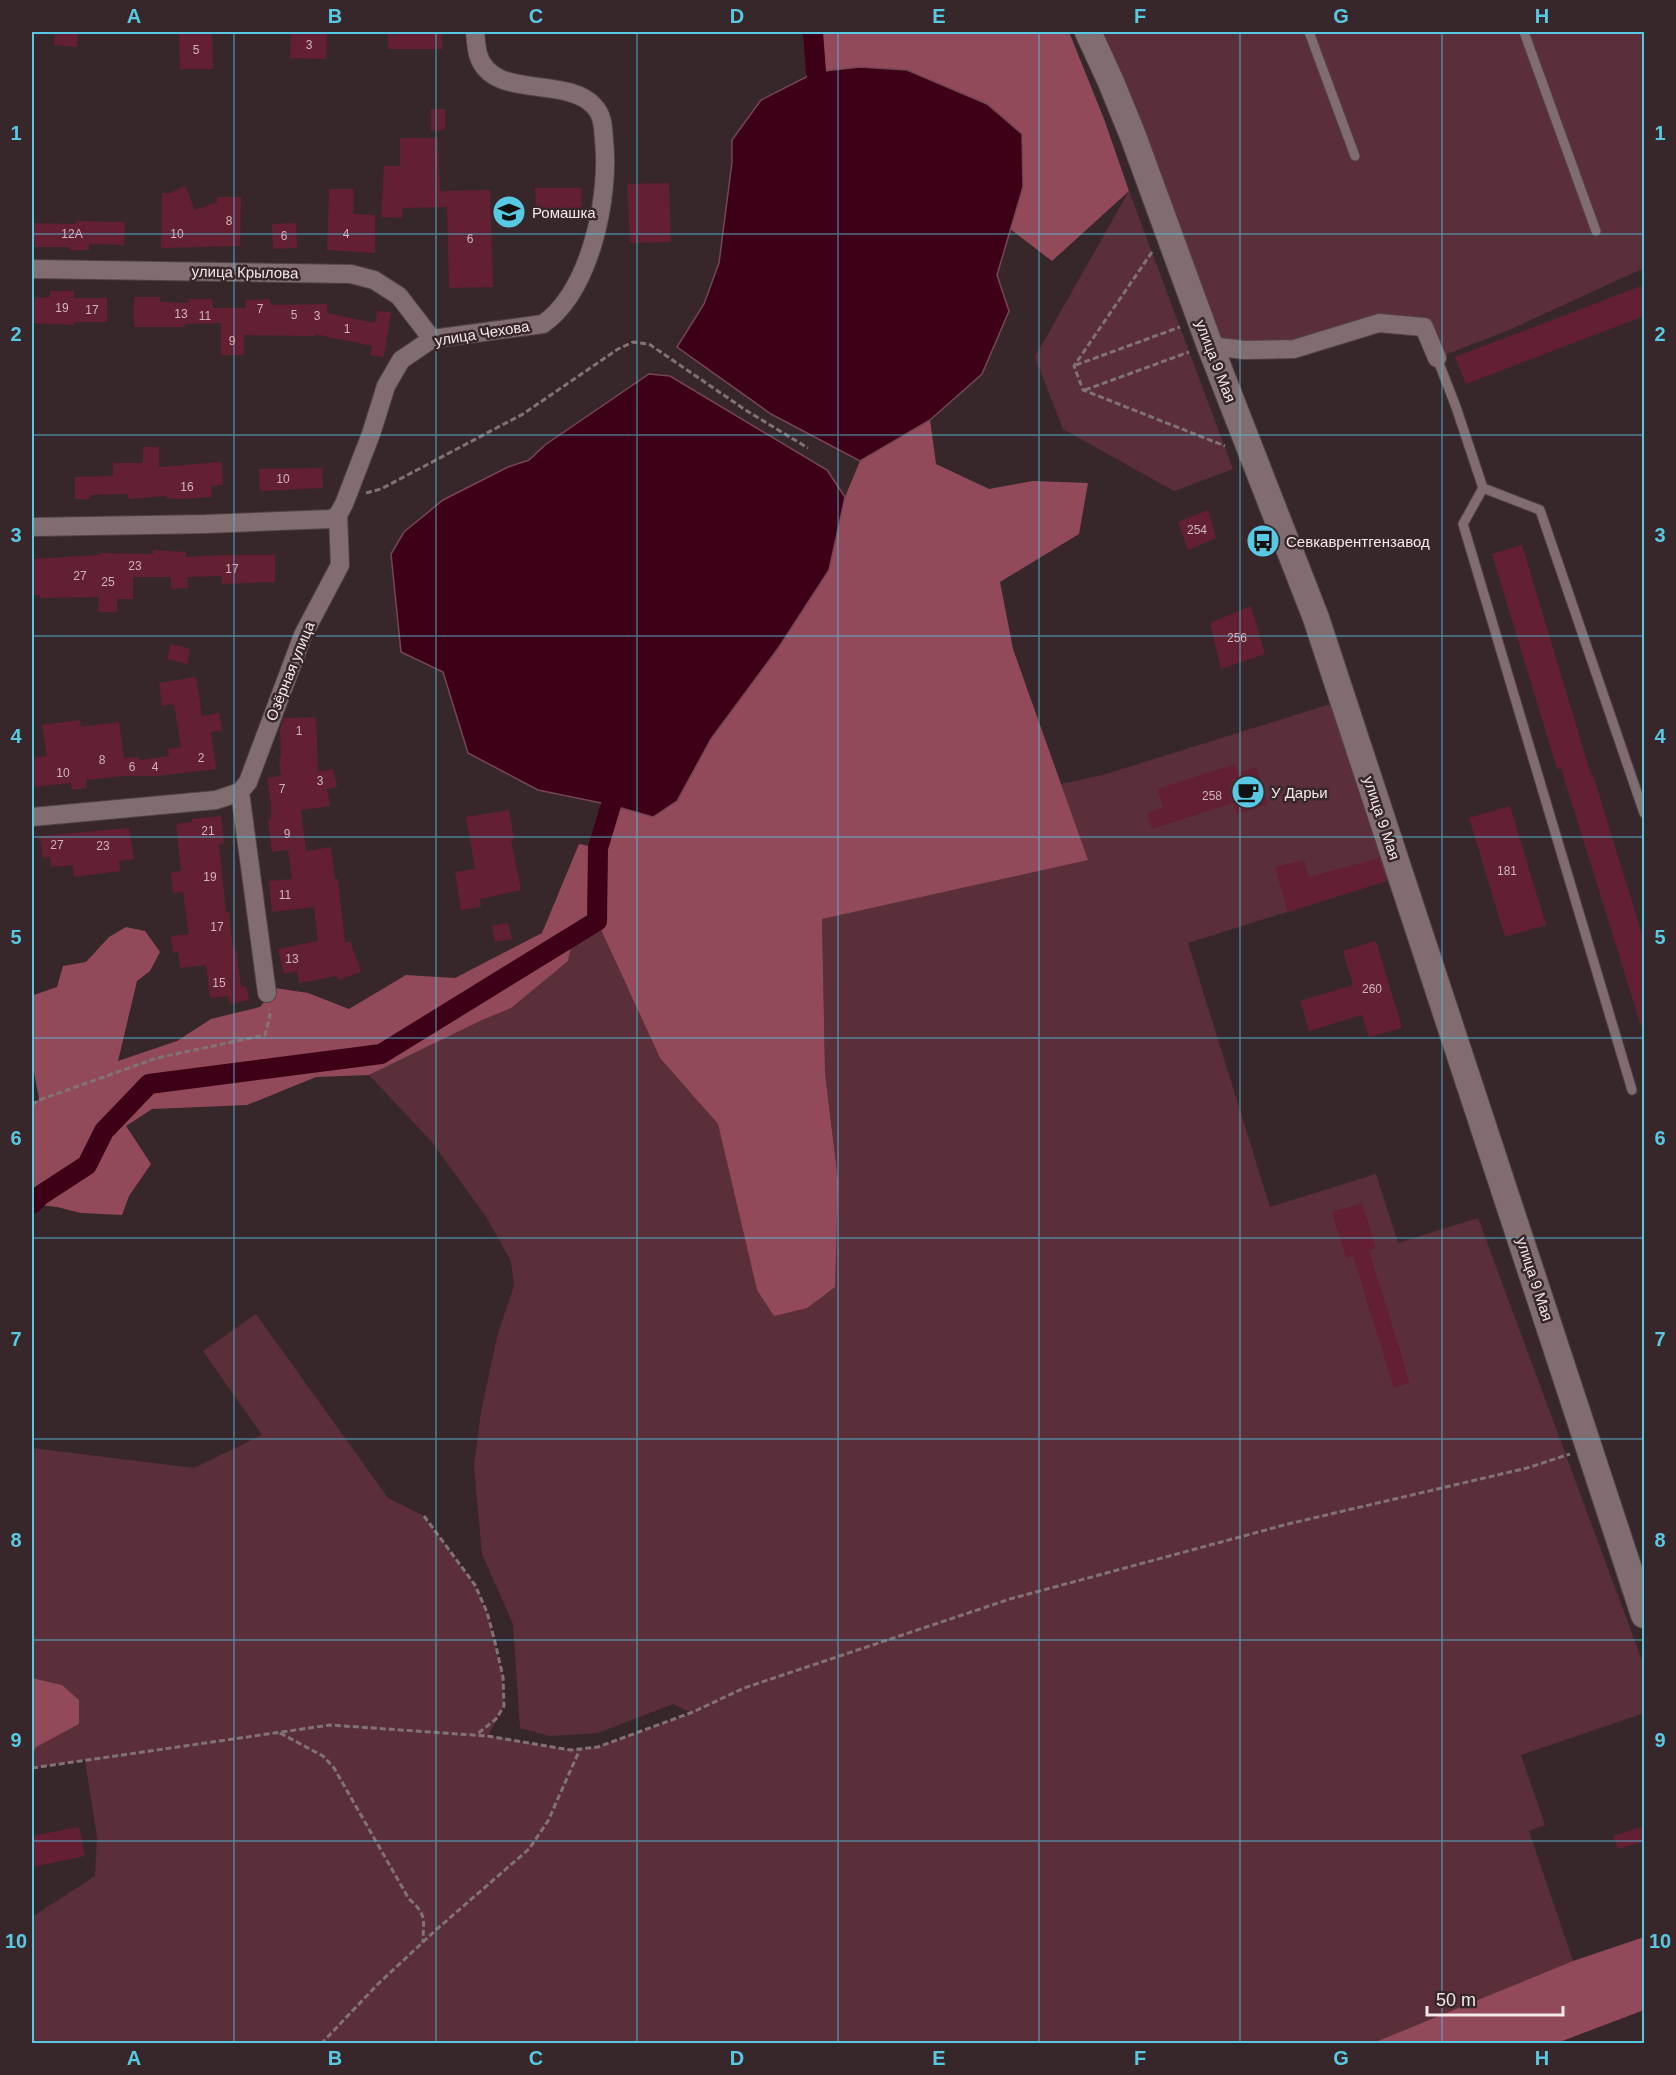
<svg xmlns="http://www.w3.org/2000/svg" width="1676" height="2075" font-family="Arial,sans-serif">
  <rect width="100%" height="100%" fill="#38272a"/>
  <!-- green -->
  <path fill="#5b2f3a" d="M1088,32H1644V268L1509,330L1437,358L1424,327L1379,323L1294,349L1210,346Z
    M1129,191L1233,469L1174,491L1063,429L1035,357Z
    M1334,703L1388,880L1188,943L1270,1207L1376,1174L1398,1243L1478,1218L1644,1666V1713L1521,1755L1545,1825L1529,1831L1573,1961L1373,2043L32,2044V1917L95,1876L97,1837L85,1760L32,1768V1756L61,1685L32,1678V1448L194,1468L262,1435L203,1351L256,1314L388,1498L424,1516L475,1585L487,1612L503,1677L504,1706L488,1736L570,1750L598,1747L692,1713L673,1704L598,1733L550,1736L520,1728L513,1624L482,1554L474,1466L481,1412L498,1333L514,1286L511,1261L487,1218L432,1142L369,1075L480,1021L511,1008L597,921L660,1058L718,1124L757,1290L838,1181L825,1073L822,919L1087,860L1061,784L1106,774Z"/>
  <!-- forest -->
  <path fill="#924a5b" d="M813,32H1069L1104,119L1129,191L1052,261L1010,229L1023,187L860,67L816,72Z
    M930,420L936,464L989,489L1033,481L1088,483L1079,534L1000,582L1013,649L1088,860L822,919L825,1073L838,1181L835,1287L807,1308L774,1316L757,1290L718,1124L660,1058L597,921L571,947L568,961L511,1008L480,1021L369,1075L316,1077L247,1105L152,1109L126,1126L151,1164L129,1196L122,1215L81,1213L57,1207L32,1204V1105L39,1099L32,1062V1001L34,995L57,987L63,966L86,962L109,937L126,927L145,931L160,952L150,971L137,981L118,1061L177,1041L211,1019L260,1007L275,988L308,993L349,1009L406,975L455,978L542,933L579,844L598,848L611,805L653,817L677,801L711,739L779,647L829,570L845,497L860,461Z
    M32,1678L62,1685L79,1700V1724L36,1747L32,1756Z
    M1644,1937V2010L1557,2043H1373L1573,1961Z"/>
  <!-- water -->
  <path fill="#3e0016" stroke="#754656" stroke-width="1.5" d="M860,67L907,70L987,104L1022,134L1023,187L997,275L1009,311L982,374L930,420L860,461L771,414L677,347L704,304L719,263L732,162V140L761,100L816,72Z
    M649,374L670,376L827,470L845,497L829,570L779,647L711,739L677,801L653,817L611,805L538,790L468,753L443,672L401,652L391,554L404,532L443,500L508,467L529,460L545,445Z"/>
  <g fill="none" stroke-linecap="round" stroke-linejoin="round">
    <!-- canal -->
    <path stroke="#3e0016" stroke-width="20" d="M813,32L816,72
      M32,1204L41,1195L87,1165L104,1131L149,1084L381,1054L597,921L598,848L611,805"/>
  </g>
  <!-- building -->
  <path fill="#632033" d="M55,32H78L77,47L54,45Z
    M179,32H212L213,69H180Z
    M291,32H327L326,59L290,58Z
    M388,32H442V49H388Z
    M431,109H445V130L431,131Z
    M400,138H438L440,191L490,190L493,287L449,288L447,207L402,208V218L381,217L384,166H400Z
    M669,183L671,242L630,243L627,184Z
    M185,186L195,210L217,202V197H241L240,246L161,248L162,193H170Z
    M535,188H581L582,212H536Z
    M329,189H354L353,214L375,215V253L327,250Z
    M76,221L125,222L124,245L89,244V250H70V247H32V223L76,224Z
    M296,223L297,248L273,249L272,224Z
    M1644,285V316L1466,384L1455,357Z
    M50,291H74V298H107V322H74V325L32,323V298L50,297Z
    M134,297H160V302L189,303V299H212L213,308H246V300L270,299V303L274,305L327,304V313L375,323L377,311L391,312L384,357L370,355L372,346L315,334V336L244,335V355H221V323L185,324V327H134Z
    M143,447H159V467L222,462L223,485L211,486L212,497L178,499L166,498V496L129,499L128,494L90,495V499H75V477L113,476V463H143Z
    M322,468L323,488L260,491L259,469Z
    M1208,510L1216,538L1188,550L1178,522Z
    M1522,545L1591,775H1593L1644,941V1025L1641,1026L1561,768L1557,769L1492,554Z
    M153,550L186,552V557L222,555H275V582L222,584V576L187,577L188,588L171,589V577H133V599H117V612H98L99,597L40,598V595H32V559L100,555V553L153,554Z
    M1251,606L1265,654L1221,669L1210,623Z
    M171,644L190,649L187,664L167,659Z
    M196,677L202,716L219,713L222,730L211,732L216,769L157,776H124L86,780L87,788L72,790L71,783L32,787V758L47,756L42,725L80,720L81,727L119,722L124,758L139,757L140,760L169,756L168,749L181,747L174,704L162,706L159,683Z
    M316,717L318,772L333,769L337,787L327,789L330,806L301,810L306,851L331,847L335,879H338L345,943L350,941L361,972L339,980L337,976L299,983L297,971L284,974L278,949L318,941L314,907L272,912L269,881L292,879L288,850L272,852L268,820L271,819V804L267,778L281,776L279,758H281L280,728L284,718Z
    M1235,764L1238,773L1256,767L1268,804L1236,814L1233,803L1152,829L1147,813L1163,807L1157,789Z
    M1510,806L1546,925L1505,937L1469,818Z
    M509,810L514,839L511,840L521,890L480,899L481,907L461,910L455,872L475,869L466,817Z
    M221,816L224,843L219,844L226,912H229L233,950L236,949L241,987L246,986L249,1000L230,1004L228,996L210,998L206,965L180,968L178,952L173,953L171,936L189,934L183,892L173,893L171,872L181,871L176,824L192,822V819Z
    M129,828L134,859L119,861L120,871L74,877L73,865L51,867L50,857L43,858L40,836Z
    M1379,858L1387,881L1288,912L1275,867L1304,860L1309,877Z
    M508,923L512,939L495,942L492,926Z
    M1376,941L1402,1028L1369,1037L1362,1015L1309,1031L1300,1001L1353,985L1343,951Z
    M1362,1203L1376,1248L1369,1250L1410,1383L1394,1388L1353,1256L1346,1258L1332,1212Z
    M1644,1826V1841L1618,1849L1613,1836Z
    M79,1827L85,1856L32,1867V1836Z"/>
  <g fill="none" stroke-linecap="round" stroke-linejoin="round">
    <!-- lane casing -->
    <g stroke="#514347" stroke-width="11">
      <path id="lane" d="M1309,32L1355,156
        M1524,32L1596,231
        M1437,358L1456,407L1483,488L1540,510L1644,813
        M1483,488L1463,524L1632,1090"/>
    </g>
    <!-- street casing -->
    <g stroke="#514347" stroke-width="20">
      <path id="street" d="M32,269L351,274L374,280L399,296L432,339
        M1210,346L1245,350L1294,349L1379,323L1424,327L1437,358
        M32,527L206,524L331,519L338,515L344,504L371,434L386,386L401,360L432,339L543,324C591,290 610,196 604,140C603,127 603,115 594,106C566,75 491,101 478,54C476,47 476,39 475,32
        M240,792L267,993
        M32,817L216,800L240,792L248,782L303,635L340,565L338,515"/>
    </g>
    <!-- secondary casing -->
    <g stroke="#514347" stroke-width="28">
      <path id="secondary" d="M1088,32L1111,82L1133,136L1210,346L1316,618L1644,1615"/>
    </g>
    <!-- path -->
    <path stroke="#817274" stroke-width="3" stroke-dasharray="6 3" stroke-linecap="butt" d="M1152,252L1074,366L1083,390L1225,446
      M1076,365L1180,327
      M1085,390L1189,352
      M366,493L381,489L523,414L618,349L633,342L649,344L747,411L808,448
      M32,1105L39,1100L157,1058L265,1035L270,1016L269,1009
      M424,1516L475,1585L487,1612L495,1642L503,1677L504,1706L496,1719L476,1735
      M280,1733L323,1756L334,1768L409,1899C428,1915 423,1921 423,1943
      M32,1768L330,1725L487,1736L570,1750L598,1747L693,1712L744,1688L1010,1599L1288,1524L1527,1468L1570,1454
      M321,2044L378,1984L437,1929L529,1849L548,1821L580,1749"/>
    <!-- lane -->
    <use href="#lane" stroke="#816d70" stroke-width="9"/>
    <!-- street -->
    <use href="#street" stroke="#816d70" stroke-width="18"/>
    <!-- secondary -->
    <use href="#secondary" stroke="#816d70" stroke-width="26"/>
  </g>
  <!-- grid -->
  <path fill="none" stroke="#58c9e3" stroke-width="1.5" stroke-opacity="0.55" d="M234,32V2044M436,32V2044M637,32V2044M838,32V2044M1039,32V2044M1240,32V2044M1442,32V2044M32,234H1644M32,435H1644M32,636H1644M32,837H1644M32,1038H1644M32,1238H1644M32,1439H1644M32,1640H1644M32,1841H1644"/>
  <!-- icons -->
  <defs>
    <g id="school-disc" transform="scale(1.725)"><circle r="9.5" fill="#58c9e3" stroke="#38272a"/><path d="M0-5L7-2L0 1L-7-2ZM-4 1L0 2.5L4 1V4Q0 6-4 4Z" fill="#111"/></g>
    <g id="bus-disc" transform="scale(1.725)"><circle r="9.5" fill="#58c9e3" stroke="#38272a"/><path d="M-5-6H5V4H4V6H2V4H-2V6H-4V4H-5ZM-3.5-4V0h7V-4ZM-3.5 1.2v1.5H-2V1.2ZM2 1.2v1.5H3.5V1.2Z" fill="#111"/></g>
    <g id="cafe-disc" transform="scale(1.725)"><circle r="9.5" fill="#58c9e3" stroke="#38272a"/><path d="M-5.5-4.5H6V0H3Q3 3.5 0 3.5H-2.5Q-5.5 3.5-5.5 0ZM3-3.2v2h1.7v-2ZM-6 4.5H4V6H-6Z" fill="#111"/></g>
  </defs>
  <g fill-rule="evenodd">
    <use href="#school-disc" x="509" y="212"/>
    <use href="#bus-disc" x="1263" y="541"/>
    <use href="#cafe-disc" x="1248" y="792"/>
  </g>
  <g text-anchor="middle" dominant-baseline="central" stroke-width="5" stroke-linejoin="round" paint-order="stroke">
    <!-- number labels -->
    <g font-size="12" fill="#d0b6bc">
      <text x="309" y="45">3</text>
      <text x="196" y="50">5</text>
      <text x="229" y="221">8</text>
      <text x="72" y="234">12А</text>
      <text x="177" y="234">10</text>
      <text x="346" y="234">4</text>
      <text x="284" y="236">6</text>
      <text x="470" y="239">6</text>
      <text x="62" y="308">19</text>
      <text x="260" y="309">7</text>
      <text x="92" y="310">17</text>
      <text x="181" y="314">13</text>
      <text x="294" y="315">5</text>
      <text x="205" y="316">11</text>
      <text x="317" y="316">3</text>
      <text x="347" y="329">1</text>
      <text x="232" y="341">9</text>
      <text x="283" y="479">10</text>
      <text x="187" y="487">16</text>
      <text x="1197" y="530">254</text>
      <text x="135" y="566">23</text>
      <text x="232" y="569">17</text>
      <text x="80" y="576">27</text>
      <text x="108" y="582">25</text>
      <text x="1237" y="638">256</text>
      <text x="299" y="731">1</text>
      <text x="201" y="758">2</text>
      <text x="102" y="760">8</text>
      <text x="132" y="767">6</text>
      <text x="155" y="767">4</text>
      <text x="63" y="773">10</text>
      <text x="320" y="781">3</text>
      <text x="282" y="789">7</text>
      <text x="1212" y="796">258</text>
      <text x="208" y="831">21</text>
      <text x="287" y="834">9</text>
      <text x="57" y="845">27</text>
      <text x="103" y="846">23</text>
      <text x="1507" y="871">181</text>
      <text x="210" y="877">19</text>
      <text x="285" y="895">11</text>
      <text x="217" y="927">17</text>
      <text x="292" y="959">13</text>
      <text x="219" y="983">15</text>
      <text x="1372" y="989">260</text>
    </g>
    <!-- poi labels -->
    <g font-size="15" fill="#f4e8ea" stroke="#38272a" text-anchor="start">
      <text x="532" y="212">Ромашка</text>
      <text x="1286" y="541">Севкаврентгензавод</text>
      <text x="1271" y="792">У Дарьи</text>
    </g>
    <!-- street labels -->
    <g font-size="15" fill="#f4e8ea" stroke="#38272a">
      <text transform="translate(245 272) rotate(1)">улица Крылова</text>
      <text transform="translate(482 333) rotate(-9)">улица Чехова</text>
      <text transform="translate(1216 361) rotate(69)">улица 9 Мая</text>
      <text transform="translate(290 671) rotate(-68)">Озёрная улица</text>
      <text transform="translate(1382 818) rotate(72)">улица 9 Мая</text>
      <text transform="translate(1535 1279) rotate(72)">улица 9 Мая</text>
    </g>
  </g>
  <!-- border -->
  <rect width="1676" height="2075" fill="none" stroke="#38272a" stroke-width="66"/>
  <!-- scale -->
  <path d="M1427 2006v9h136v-9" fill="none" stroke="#f4e8ea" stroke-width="3"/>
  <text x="1436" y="2006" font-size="18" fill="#f4e8ea" stroke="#38272a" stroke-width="4.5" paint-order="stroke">50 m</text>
  <rect x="33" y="33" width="1610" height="2009" fill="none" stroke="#58c9e3" stroke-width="2"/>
  <g font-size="20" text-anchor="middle" font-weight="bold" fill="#58c9e3">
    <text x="134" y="23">A</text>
    <text x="335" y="23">B</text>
    <text x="536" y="23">C</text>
    <text x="737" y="23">D</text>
    <text x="939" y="23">E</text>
    <text x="1140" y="23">F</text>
    <text x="1341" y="23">G</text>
    <text x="1542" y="23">H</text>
    <text x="16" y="140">1</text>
    <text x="1660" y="140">1</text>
    <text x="16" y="341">2</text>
    <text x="1660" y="341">2</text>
    <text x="16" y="542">3</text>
    <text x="1660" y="542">3</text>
    <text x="16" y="743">4</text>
    <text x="1660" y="743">4</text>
    <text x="16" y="944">5</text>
    <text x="1660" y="944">5</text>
    <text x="16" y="1145">6</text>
    <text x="1660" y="1145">6</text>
    <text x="16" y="1346">7</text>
    <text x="1660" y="1346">7</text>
    <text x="16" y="1547">8</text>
    <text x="1660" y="1547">8</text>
    <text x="16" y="1747">9</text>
    <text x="1660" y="1747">9</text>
    <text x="16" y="1948">10</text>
    <text x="1660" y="1948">10</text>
    <text x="134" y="2065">A</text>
    <text x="335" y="2065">B</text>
    <text x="536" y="2065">C</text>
    <text x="737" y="2065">D</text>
    <text x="939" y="2065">E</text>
    <text x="1140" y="2065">F</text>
    <text x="1341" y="2065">G</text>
    <text x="1542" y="2065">H</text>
  </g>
</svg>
